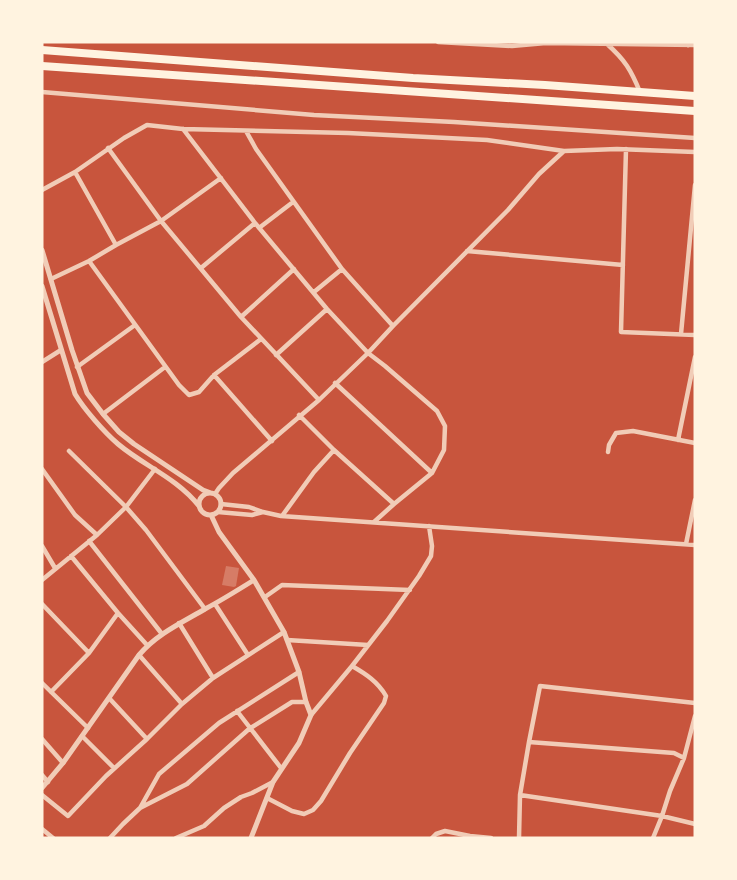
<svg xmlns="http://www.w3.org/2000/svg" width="737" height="880" font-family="'Public Sans',sans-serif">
  <rect width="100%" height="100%" fill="#c8553d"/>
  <!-- building -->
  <path fill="#d67c66" d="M226,566L239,568L236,586L234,587L222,585Z"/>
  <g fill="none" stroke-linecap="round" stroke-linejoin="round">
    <!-- minor -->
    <path stroke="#f1ccb7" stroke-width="4.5" d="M438,42L512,46L546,43L695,45
      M607,44C625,60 631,70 640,92
      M42,92L314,115L454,122L695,138
      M183,129L255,223L327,309L368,353L385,366L437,411L445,426L444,450L432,473L394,504L374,522
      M246,131L256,149L342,269L393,326
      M108,148L161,221L241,317L319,400
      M626,149L621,332L695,335
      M75,172L116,245
      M42,190L75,172L124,138L147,125L183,129L348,133L487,140L564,151
      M259,228L293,202
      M467,251L623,265
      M89,261L179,385L189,395L199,392L214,375L261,339
      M201,268L255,223
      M51,279L89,261L116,245L161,221L221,178
      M314,292L342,269
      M241,317L294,269
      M681,334L695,185
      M276,355L327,309
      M42,362L61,350
      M77,367L135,325
      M214,375L272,441
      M335,383L432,473
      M103,414L165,367
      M299,415L334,450L394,504
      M678,440L695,357
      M69,451L126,507L146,530L205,609
      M608,452L609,445L616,433L633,431L695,443
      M42,469L75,515L97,535
      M215,494L219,488L233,473L319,400L368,353L393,326L508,210L539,174L564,151L617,149L695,152
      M221,504L249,507L263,512L281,516L695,545
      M218,512L252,515L263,512
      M282,516L314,472L334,450
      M89,541L162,634
      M686,544L695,500
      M42,546L55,568
      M71,556L118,613L147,645
      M42,580L97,535L126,507L155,469
      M265,597L282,585L410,590
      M42,604L89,653
      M215,604L248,655
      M179,623L213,678
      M287,640L368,645
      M139,655L182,704
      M352,666L387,621L419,576L431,556L432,546L429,526
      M42,683L88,728
      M51,692L89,653L118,613
      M109,698L147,739
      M237,711L281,768
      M82,736L114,768
      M42,739L63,763
      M529,742L674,753L684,758
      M42,775L48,782
      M42,795L68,816L106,776L147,739L182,704L213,678L284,632
      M520,795L662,816L695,824
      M267,798L292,811L304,814L313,810L321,801L350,753L384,703L386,696C378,682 366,674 352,666L311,715
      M140,808L159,774L219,723L299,672
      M42,829L53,838
      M110,838L123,824L140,808L187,784L249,729L292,702H306
      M176,838L204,826L224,808L241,797L252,793L273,782
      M432,838L436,834L445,831L470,836L491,838
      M519,838L520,795L529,742L540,686L695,703
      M653,838L662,816L670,791L684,758L695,716"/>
    <!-- tertiary -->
    <path stroke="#f1ccb7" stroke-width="5" d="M688,45L689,42
      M42,250L72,350L87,393L103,414L119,432L134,444L203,490L211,493
      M42,286L75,394C84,409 104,432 118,444C144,466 177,478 199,506
      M199 504a11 11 0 1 1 22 0a11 11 0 1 1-22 0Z
      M211,515L219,532L254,580L284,632L299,672L306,702L311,715L299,743L273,782L251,838
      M42,788L63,763L139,655C157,634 181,623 205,609C222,600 238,590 254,580"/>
    <!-- trunk -->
    <path stroke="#fff3e0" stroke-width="8" d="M42,50L413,78L545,85L695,96
      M42,66L695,111"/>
  </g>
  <!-- border -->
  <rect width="737" height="880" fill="none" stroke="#fff3e0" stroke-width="87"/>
</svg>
